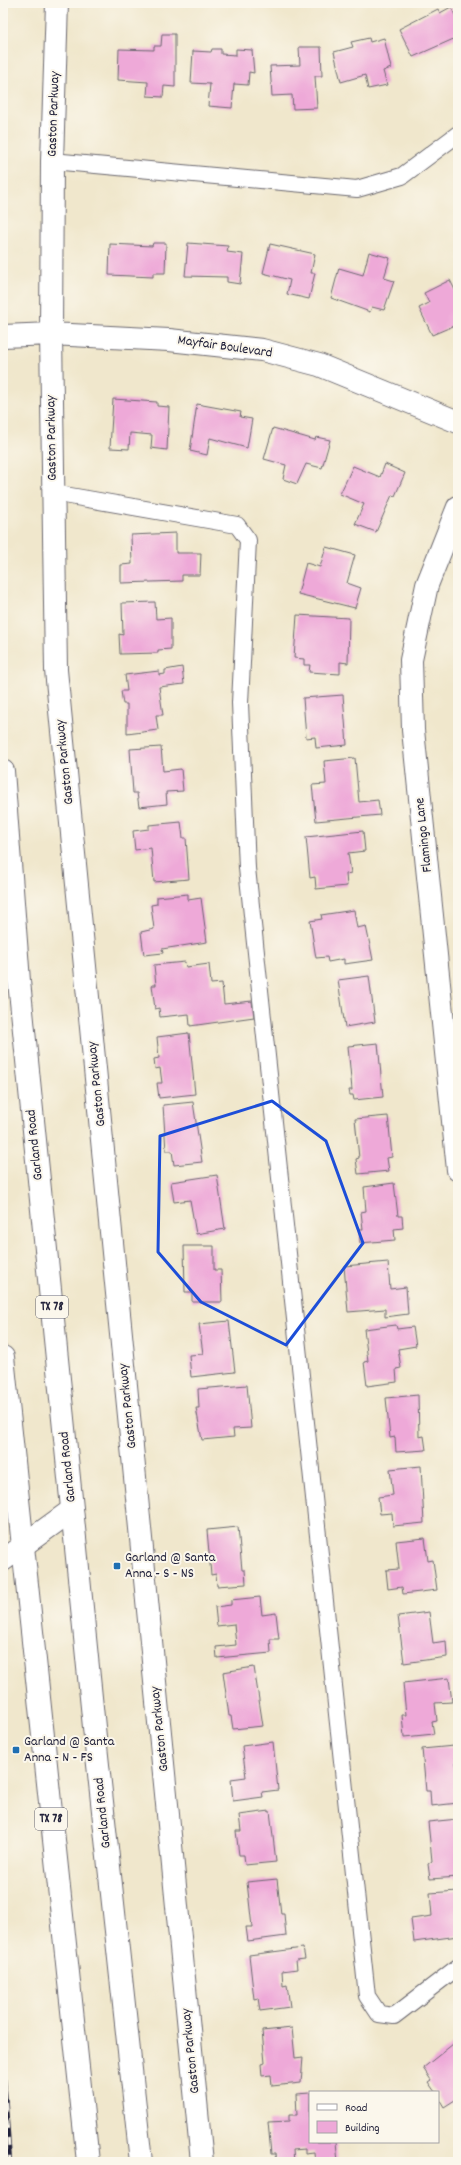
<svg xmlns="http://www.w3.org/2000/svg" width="461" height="2165" font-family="Dekko,sans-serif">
  <rect width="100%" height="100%" fill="#fbf7ec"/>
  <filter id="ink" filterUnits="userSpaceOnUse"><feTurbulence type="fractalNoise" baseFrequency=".025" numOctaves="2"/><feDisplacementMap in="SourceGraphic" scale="8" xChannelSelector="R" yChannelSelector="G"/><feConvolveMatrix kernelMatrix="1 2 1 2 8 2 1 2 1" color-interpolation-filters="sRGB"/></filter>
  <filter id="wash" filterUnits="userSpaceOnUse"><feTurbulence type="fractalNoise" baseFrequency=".012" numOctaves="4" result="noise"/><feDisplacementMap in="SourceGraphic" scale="16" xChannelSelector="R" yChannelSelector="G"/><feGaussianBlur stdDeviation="0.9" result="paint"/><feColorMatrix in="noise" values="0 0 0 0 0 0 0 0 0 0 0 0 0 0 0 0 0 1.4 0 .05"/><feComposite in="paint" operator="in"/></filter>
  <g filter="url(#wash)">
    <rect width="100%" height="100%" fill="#f0e7cc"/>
    <g id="blocks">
      <!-- building -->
      <path fill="#eea9d8" d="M451,7L458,21V37L413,57L399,29L438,9L440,13Z
        M162,34H175V87L164,86L163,97L147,96L148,82L118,80L119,49L154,50V46H161Z
        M369,38L370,42L384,38L391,68L383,71L387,85L368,89L365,75L341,82L334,52L353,47L351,42Z
        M299,47H321L322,76H315L317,108L293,109L292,95L272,96L270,66L300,65Z
        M212,49H221V54L236,55V49L252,50L254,73L249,72L248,85L234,84L232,108L208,106L210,84L191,83L193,51L211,52Z
        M153,243H166L165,273H153V277L109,275L110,244L152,246Z
        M188,243L228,246L227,252L243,254L240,284L227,282V277L185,276Z
        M270,244L315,254L311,273H315L309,299L287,294L290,280L263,273Z
        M369,252L390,258L384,278L394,281L384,310L372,307L370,312L331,298L339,268L363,275Z
        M450,280L455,290L458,288V324L432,335L419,308L429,303L424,293Z
        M113,399L157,402V406L169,407L167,450L151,448L152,435L130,433L129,449L110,448Z
        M197,404L241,412L240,417L252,419L247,448L210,438L207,455L190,451Z
        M273,428L315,440L316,437L330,440L322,468L306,464L297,484L283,479L286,465L264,459Z
        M385,464L405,473L395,496L392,495L376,532L355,524L364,504L340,494L353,466L380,477Z
        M176,533V553H201L200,575H182V581L121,583V565L132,564L131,535Z
        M326,547L355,555L347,583L361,588L355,608L298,594L306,563L320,567Z
        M155,602L156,619L171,618V649L158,650V653L120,654L119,634L123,635L122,603Z
        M297,615L349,618L348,663L340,662V674L309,672L310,665H304V659L294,658Z
        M182,667L184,684L159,687L163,715H156L158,730L127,734V704H123L121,691H127L125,675L159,671V675L165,674V670Z
        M343,695L347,745L316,748L315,737L306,738L303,698Z
        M161,747L163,771L181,769L183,791L166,792L167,804L139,807L137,793H133L130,749Z
        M355,758L359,802L378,800L380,815L316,821L312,785L326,784L324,761Z
        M181,822L183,838H186L189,879L154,882L151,848L135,850L133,831L149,829V825Z
        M363,831L365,851L348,853L351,873L346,874L347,886L316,889L315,877L310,878L306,837Z
        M188,894V900L201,898L207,942L162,949L163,953L144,955L141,932L154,929L151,905L157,904V897Z
        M354,910L357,928L366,926L373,960L344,964V959L328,962L327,957L316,958L310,921L322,919L321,915Z
        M185,962L186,967L209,964L211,984L222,983L224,1004L252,1001L254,1017L190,1026L189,1014L160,1017L159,1008L155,1009L152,985H156L154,965Z
        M369,976L375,1022L345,1027L338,980Z
        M189,1033L195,1094L159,1098L157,1083H162L160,1068L155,1069L154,1059L159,1058L157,1037Z
        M378,1043L383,1097L354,1100L353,1095H350L349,1090H352L348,1046Z
        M193,1102L202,1162L174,1165L172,1151H166L163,1105Z
        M388,1116L392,1157L387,1158L389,1171L358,1174L356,1159L359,1158L355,1119Z
        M217,1175L225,1229L196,1234L190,1200L174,1202L171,1182Z
        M394,1183L398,1216H402L403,1228L394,1229L395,1240L360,1243L359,1229H363L361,1212L366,1211L364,1187Z
        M184,1246H214V1270H221L222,1302H192V1292H185Z
        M388,1262L390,1289L406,1287L408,1314L385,1317V1309L348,1312L344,1266Z
        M229,1321L235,1372L191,1377L189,1355L203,1354L199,1324Z
        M396,1325L397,1329L413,1327L416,1346L398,1349L401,1368L396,1369L397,1382L367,1386L364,1362L368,1361L364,1329Z
        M247,1385L251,1428L233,1429L234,1437L202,1440L196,1408H199L198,1389Z
        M418,1395L419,1437L424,1436L426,1450L396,1452L395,1437L390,1438L386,1398Z
        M421,1466L424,1523L393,1526L392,1513L380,1514L378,1497L393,1495L390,1469Z
        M238,1527L242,1570H245L246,1584L217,1586L216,1574L211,1575L207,1530Z
        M425,1538L428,1561L433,1560L437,1590L403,1594L402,1587L388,1589L386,1570L399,1569L396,1541Z
        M260,1597L262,1615L276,1613L279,1639H270L271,1653L217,1658L216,1647L236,1645L234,1624L217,1626L215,1607L231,1605V1600Z
        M429,1612L433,1643L446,1641L447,1657L404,1663L398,1616Z
        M254,1667L263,1726L233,1729L231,1716H229L223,1672Z
        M449,1678L452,1702L435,1703L437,1721L432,1722L434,1734L404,1737L402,1715H406L403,1683Z
        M273,1742L278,1790L262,1792L263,1797L233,1801L231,1779L246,1777L242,1746Z
        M454,1746L458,1779V1803L431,1806L430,1791H426L422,1749Z
        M270,1811L276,1862L245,1865L244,1855H239L236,1831H241L239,1815Z
        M458,1819V1877L430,1879L428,1864L432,1861L428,1822Z
        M277,1879L281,1914H284L286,1936L248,1941L246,1927H252L247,1882Z
        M458,1891V1936L414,1942L411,1919L432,1916L430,1893Z
        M303,1948L305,1959L296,1960L297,1969L282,1971L283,1986L287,1985L290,2007L260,2011L258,1998L254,1999L249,1955Z
        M292,2028L295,2058L303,2057L301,2083L272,2086L271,2075L262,2076L261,2064L265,2063L262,2031Z
        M453,2044L458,2051V2098L444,2107L438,2097V2092H435L428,2082L431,2080L423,2068Z
        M310,2093V2142H336L338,2162H315L314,2152L305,2153V2149L293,2150L294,2162H276L275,2154H271L268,2122L289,2121V2115H297L296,2094Z"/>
    </g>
  </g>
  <g filter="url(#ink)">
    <use href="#blocks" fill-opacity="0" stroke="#6a676e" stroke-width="1"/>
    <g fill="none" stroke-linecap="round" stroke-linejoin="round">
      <!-- lane casing -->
      <g stroke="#6a676e" stroke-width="18">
        <path id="lane" d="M52,161L357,189L402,176L458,134
          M53,493L237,525L248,540L240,703L247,868L367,1996L379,2014L394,2016L458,1967"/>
      </g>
      <!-- street casing -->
      <g stroke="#6a676e" stroke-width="24">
        <path id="street" d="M57,3L52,161L51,334L56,670L202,2162
          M3,336L51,334L169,340L262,350L319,365L458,422
          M458,507L427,585L411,660L413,730L458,1170
          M3,1560L72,1510"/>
      </g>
      <!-- primary casing -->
      <g stroke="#6a676e" stroke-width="24">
        <path id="primary" d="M3,771L19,981L95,1737L141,2162
          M3,1357L88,2162"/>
      </g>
      <!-- lane -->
      <use href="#lane" stroke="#fff" stroke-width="16"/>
      <!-- street -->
      <use href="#street" stroke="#fff" stroke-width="22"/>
      <!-- primary -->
      <use href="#primary" stroke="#fff" stroke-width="22"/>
      <!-- rail casing -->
      <g stroke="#22223b" stroke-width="4.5">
        <path id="rail" d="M3,2066L10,2162"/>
      </g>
      <!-- rail -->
      <use href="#rail" stroke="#fbf7ec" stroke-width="3" stroke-dasharray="9" stroke-linecap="butt"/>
    </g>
  </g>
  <!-- marked area -->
  <path fill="none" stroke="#1d4ed8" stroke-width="3" stroke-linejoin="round" d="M272,1101L326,1141L363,1243L286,1345L201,1302L158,1252L160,1136Z"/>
  <!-- markers -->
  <g fill="#1f6fb2" stroke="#fbf7ec" stroke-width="1.5">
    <rect x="113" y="1562" width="8" height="8" rx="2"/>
    <rect x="12" y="1746" width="8" height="8" rx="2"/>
  </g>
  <g text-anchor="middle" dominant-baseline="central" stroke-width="4" stroke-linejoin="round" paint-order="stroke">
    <!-- shield labels -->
    <g fill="#fbf7ec" stroke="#636270" stroke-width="1">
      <rect x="36" y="1296" width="32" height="22" rx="3"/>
      <rect x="35" y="1808" width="32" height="22" rx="3"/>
    </g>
    <g font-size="13" font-weight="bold" fill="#22223b">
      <text x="52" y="1307">TX 78</text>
      <text x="51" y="1819">TX 78</text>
    </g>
    <!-- street labels -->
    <g font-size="14" fill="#22223b" stroke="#fbf7ec">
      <text transform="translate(54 114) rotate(-88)">Gaston Parkway</text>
      <text transform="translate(225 347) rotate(8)">Mayfair Boulevard</text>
      <text transform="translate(52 438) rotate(-91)">Gaston Parkway</text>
      <text transform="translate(65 762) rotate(-96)">Gaston Parkway</text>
      <text transform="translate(424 835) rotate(-96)">Flamingo Lane</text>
      <text transform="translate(97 1084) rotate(-96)">Gaston Parkway</text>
      <text transform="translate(35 1145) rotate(-96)">Garland Road</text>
      <text transform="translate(128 1406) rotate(-96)">Gaston Parkway</text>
      <text transform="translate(68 1467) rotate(-96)">Garland Road</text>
      <text transform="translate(160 1729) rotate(-96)">Gaston Parkway</text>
      <text transform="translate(103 1813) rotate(-96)">Garland Road</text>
      <text transform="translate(191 2051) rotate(-96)">Gaston Parkway</text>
    </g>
    <!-- poi labels -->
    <g font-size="14" fill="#22223b" stroke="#fbf7ec" text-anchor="start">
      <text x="125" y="1558">Garland @ Santa<tspan x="125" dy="16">Anna - S - NS</tspan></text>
      <text x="24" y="1742">Garland @ Santa<tspan x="24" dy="16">Anna - N - FS</tspan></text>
    </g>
  </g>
  <!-- margin -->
  <rect width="461" height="2165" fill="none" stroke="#fbf7ec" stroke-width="16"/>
  <!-- legend -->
  <rect x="309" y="2091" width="130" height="52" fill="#fbf7ec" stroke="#a4a2a5"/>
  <rect x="317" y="2104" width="20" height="6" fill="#ffffff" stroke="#a4a2a5"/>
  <text x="345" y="2111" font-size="12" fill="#22223b">Road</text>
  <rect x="317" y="2121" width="20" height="12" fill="#eea9d8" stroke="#a4a2a5"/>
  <text x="345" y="2131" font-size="12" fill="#22223b">Building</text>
</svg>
